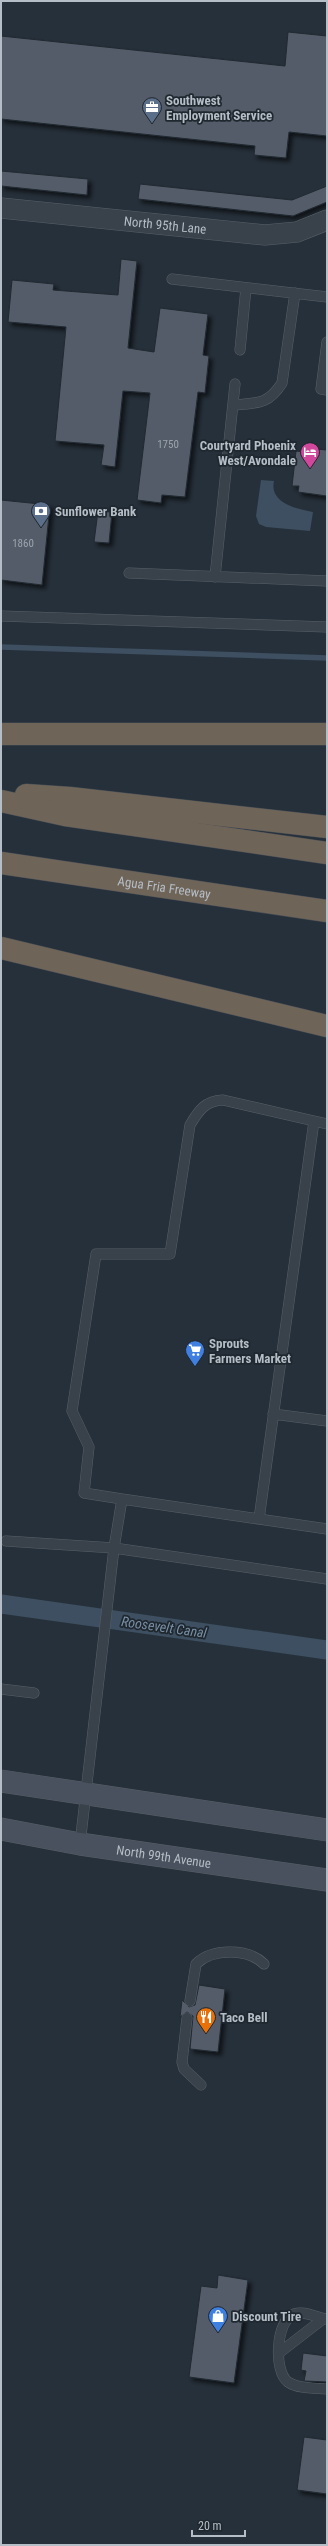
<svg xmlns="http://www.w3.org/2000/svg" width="328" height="2546" font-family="'Roboto Condensed',sans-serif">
  <defs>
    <filter id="shadow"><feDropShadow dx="3.5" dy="3.5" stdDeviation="2" flood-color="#0009"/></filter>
  </defs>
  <rect width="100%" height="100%" fill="#26303a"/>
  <!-- water -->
  <path fill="#3d4f60" d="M261,480L274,481C269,503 297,509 313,512L310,531L266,527L259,524L256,516Z"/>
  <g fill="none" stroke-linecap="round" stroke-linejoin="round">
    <!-- stream -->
    <path stroke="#3d4f60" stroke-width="5.5" d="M1,647L327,658"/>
    <!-- canal -->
    <path stroke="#3d4f60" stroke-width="19" d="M1,1604L327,1650"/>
  </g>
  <!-- building -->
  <path fill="#525c68" stroke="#212931" filter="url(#shadow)" d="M288,32L327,36V136L289,132L286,158L254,155L255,146L1,119V36L285,66Z
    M1,171L88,179L87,195L1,186Z
    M140,184L292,200L327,186V202L293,216L138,199Z
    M121,259L137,261L128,348L154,352L160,308L208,314L203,355L209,356L205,393L198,392L185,497L162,495L161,503L137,500L150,393L123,391L115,467L101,465L104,445L55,441L66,327L8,322L12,280L54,284L53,290L118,295Z
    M304,448L327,450V496L298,492L299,486H292L296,451L304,452Z
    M1,500L50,505L42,585L1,580Z
    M98,511L112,512L109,543L94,542Z
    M199,1985L225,1989L218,2052L190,2049L193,2016L187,2012L180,2017L182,2000L189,2007L195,2005Z
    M218,2275L248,2280L234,2383L189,2377L201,2286L217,2288Z
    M303,2353L327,2356V2382L304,2381L306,2371L301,2370Z
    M304,2437L327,2440V2494L297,2490Z"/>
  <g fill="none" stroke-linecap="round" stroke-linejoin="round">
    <!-- service casing -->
    <g stroke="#586068" stroke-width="11">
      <path id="service" d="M172,279L327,297
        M327,342L321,389L327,390
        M240,350L246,288
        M233,405C257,403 268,405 282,383L295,293
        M129,573L327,581
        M215,577L235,384
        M1,616L327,627
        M273,1414L327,1421
        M122,1499L84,1493L89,1447L72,1411L96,1254H170L190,1125C199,1110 205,1101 223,1100L314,1121
        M259,1519L314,1121L327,1124
        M6,1541L114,1548L122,1499L327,1529
        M1,1689L34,1693
        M80,1844L114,1548L327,1579
        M190,2001L196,1964C212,1948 248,1948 264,1964
        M187,2018L182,2062L184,2069L201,2085
        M327,2319C316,2318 305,2310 294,2314C276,2320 273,2371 288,2382C298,2389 315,2388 327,2389
        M279,2353L323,2319"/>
    </g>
    <!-- minor casing -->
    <g stroke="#586068" stroke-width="21">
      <g id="minor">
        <path id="s1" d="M1,208L265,235L297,232L327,220"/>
      </g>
    </g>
    <!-- secondary casing -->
    <g stroke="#586068" stroke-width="23">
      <g id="secondary">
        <path d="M1,1781L327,1830"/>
        <path id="s2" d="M1,1829L80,1844L327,1880"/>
      </g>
    </g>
    <!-- motorway casing -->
    <g stroke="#454d55" stroke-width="23">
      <g id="motorway">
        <path d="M1,734H327"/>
        <path d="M26,795L70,798L327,827"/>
        <path d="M1,801L65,815L327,853"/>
        <path id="s3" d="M1,863L327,911"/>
        <path d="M1,948L327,1026"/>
      </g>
    </g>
    <!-- service -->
    <use href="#service" stroke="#39424a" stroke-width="10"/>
    <!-- minor -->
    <use href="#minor" stroke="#39424a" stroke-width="20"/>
    <!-- secondary -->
    <use href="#secondary" stroke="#48515d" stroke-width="22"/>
    <!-- motorway -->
    <use href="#motorway" stroke="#6f6458" stroke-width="22"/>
  </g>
  <!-- icons -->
  <defs>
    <g id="office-pin" transform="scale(1)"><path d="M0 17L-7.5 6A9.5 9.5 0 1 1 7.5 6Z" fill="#5c6f8a" stroke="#1f272f"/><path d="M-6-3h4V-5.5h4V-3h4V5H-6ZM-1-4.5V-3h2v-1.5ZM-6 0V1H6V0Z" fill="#fff"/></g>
    <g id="hotel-pin" transform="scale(1)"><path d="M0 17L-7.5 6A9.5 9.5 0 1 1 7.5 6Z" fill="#d1479c" stroke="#1f272f"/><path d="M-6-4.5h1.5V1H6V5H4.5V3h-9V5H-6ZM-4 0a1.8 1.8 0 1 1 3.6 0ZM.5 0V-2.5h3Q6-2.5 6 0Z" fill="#fff"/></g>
    <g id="bank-pin" transform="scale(1)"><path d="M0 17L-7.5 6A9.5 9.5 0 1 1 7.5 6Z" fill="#5c6f8a" stroke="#1f272f"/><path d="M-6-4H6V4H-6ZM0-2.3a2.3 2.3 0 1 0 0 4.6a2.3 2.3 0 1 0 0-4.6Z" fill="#fff"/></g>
    <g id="supermarket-pin" transform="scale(1)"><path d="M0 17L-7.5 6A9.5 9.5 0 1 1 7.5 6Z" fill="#3f7fe0" stroke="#1f272f"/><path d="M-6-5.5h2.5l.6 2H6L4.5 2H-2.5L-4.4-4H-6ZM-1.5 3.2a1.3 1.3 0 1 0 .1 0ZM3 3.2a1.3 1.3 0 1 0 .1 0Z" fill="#fff"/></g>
    <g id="restaurant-pin" transform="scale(1)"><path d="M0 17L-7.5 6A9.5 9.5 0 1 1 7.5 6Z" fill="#e8710a" stroke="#1f272f"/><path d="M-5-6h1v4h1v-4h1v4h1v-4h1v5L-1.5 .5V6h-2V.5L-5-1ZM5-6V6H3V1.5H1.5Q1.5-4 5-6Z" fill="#fff"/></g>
    <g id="shop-pin" transform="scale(1)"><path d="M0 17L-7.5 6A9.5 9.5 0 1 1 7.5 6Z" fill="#3f7fe0" stroke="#1f272f"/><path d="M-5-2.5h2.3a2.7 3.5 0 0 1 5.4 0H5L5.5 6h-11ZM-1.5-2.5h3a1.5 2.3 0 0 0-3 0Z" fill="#fff"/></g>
  </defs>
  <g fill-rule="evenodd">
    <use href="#office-pin" x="152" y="107"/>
    <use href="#hotel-pin" x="310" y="452"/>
    <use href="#bank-pin" x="41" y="511"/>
    <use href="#supermarket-pin" x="195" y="1350"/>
    <use href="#restaurant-pin" x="206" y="2017"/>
    <use href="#shop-pin" x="218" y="2316"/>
  </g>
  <g text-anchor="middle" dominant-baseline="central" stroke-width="3.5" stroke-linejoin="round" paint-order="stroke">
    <!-- number labels -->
    <g font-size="11" fill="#9ca5ae">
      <text x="168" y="444">1750</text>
      <text x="23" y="543">1860</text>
    </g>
    <!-- poi labels -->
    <g font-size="13" font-weight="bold" fill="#b5bdc6" stroke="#1f272f" text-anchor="start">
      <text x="166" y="100">Southwest<tspan x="166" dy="15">Employment Service</tspan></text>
      <text x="296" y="445" text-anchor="end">Courtyard Phoenix<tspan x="296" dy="15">West/Avondale</tspan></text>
      <text x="55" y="511">Sunflower Bank</text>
      <text x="209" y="1343">Sprouts<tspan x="209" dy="15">Farmers Market</tspan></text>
      <text x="220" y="2017">Taco Bell</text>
      <text x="232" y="2316">Discount Tire</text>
    </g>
    <!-- street labels -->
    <g font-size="13" fill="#b5bdc6" stroke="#1f272f">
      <text stroke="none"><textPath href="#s1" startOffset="165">North 95th Lane</textPath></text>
      <text stroke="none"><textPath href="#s3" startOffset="165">Agua Fria Freeway</textPath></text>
      <text stroke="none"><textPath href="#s2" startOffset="165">North 99th Avenue</textPath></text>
    </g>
    <!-- water labels -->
    <g font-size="14" font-style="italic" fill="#798fa5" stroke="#1f272f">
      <text transform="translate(164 1627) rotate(8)">Roosevelt Canal</text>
    </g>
  </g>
  <!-- border -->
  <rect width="328" height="2546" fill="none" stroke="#b5bdc6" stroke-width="4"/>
  <!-- scale -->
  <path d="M192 2530v6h53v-6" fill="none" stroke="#b5bdc6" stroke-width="2"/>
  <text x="198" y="2530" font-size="12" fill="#b5bdc6" stroke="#1f272f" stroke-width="3" paint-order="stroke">20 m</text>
</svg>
